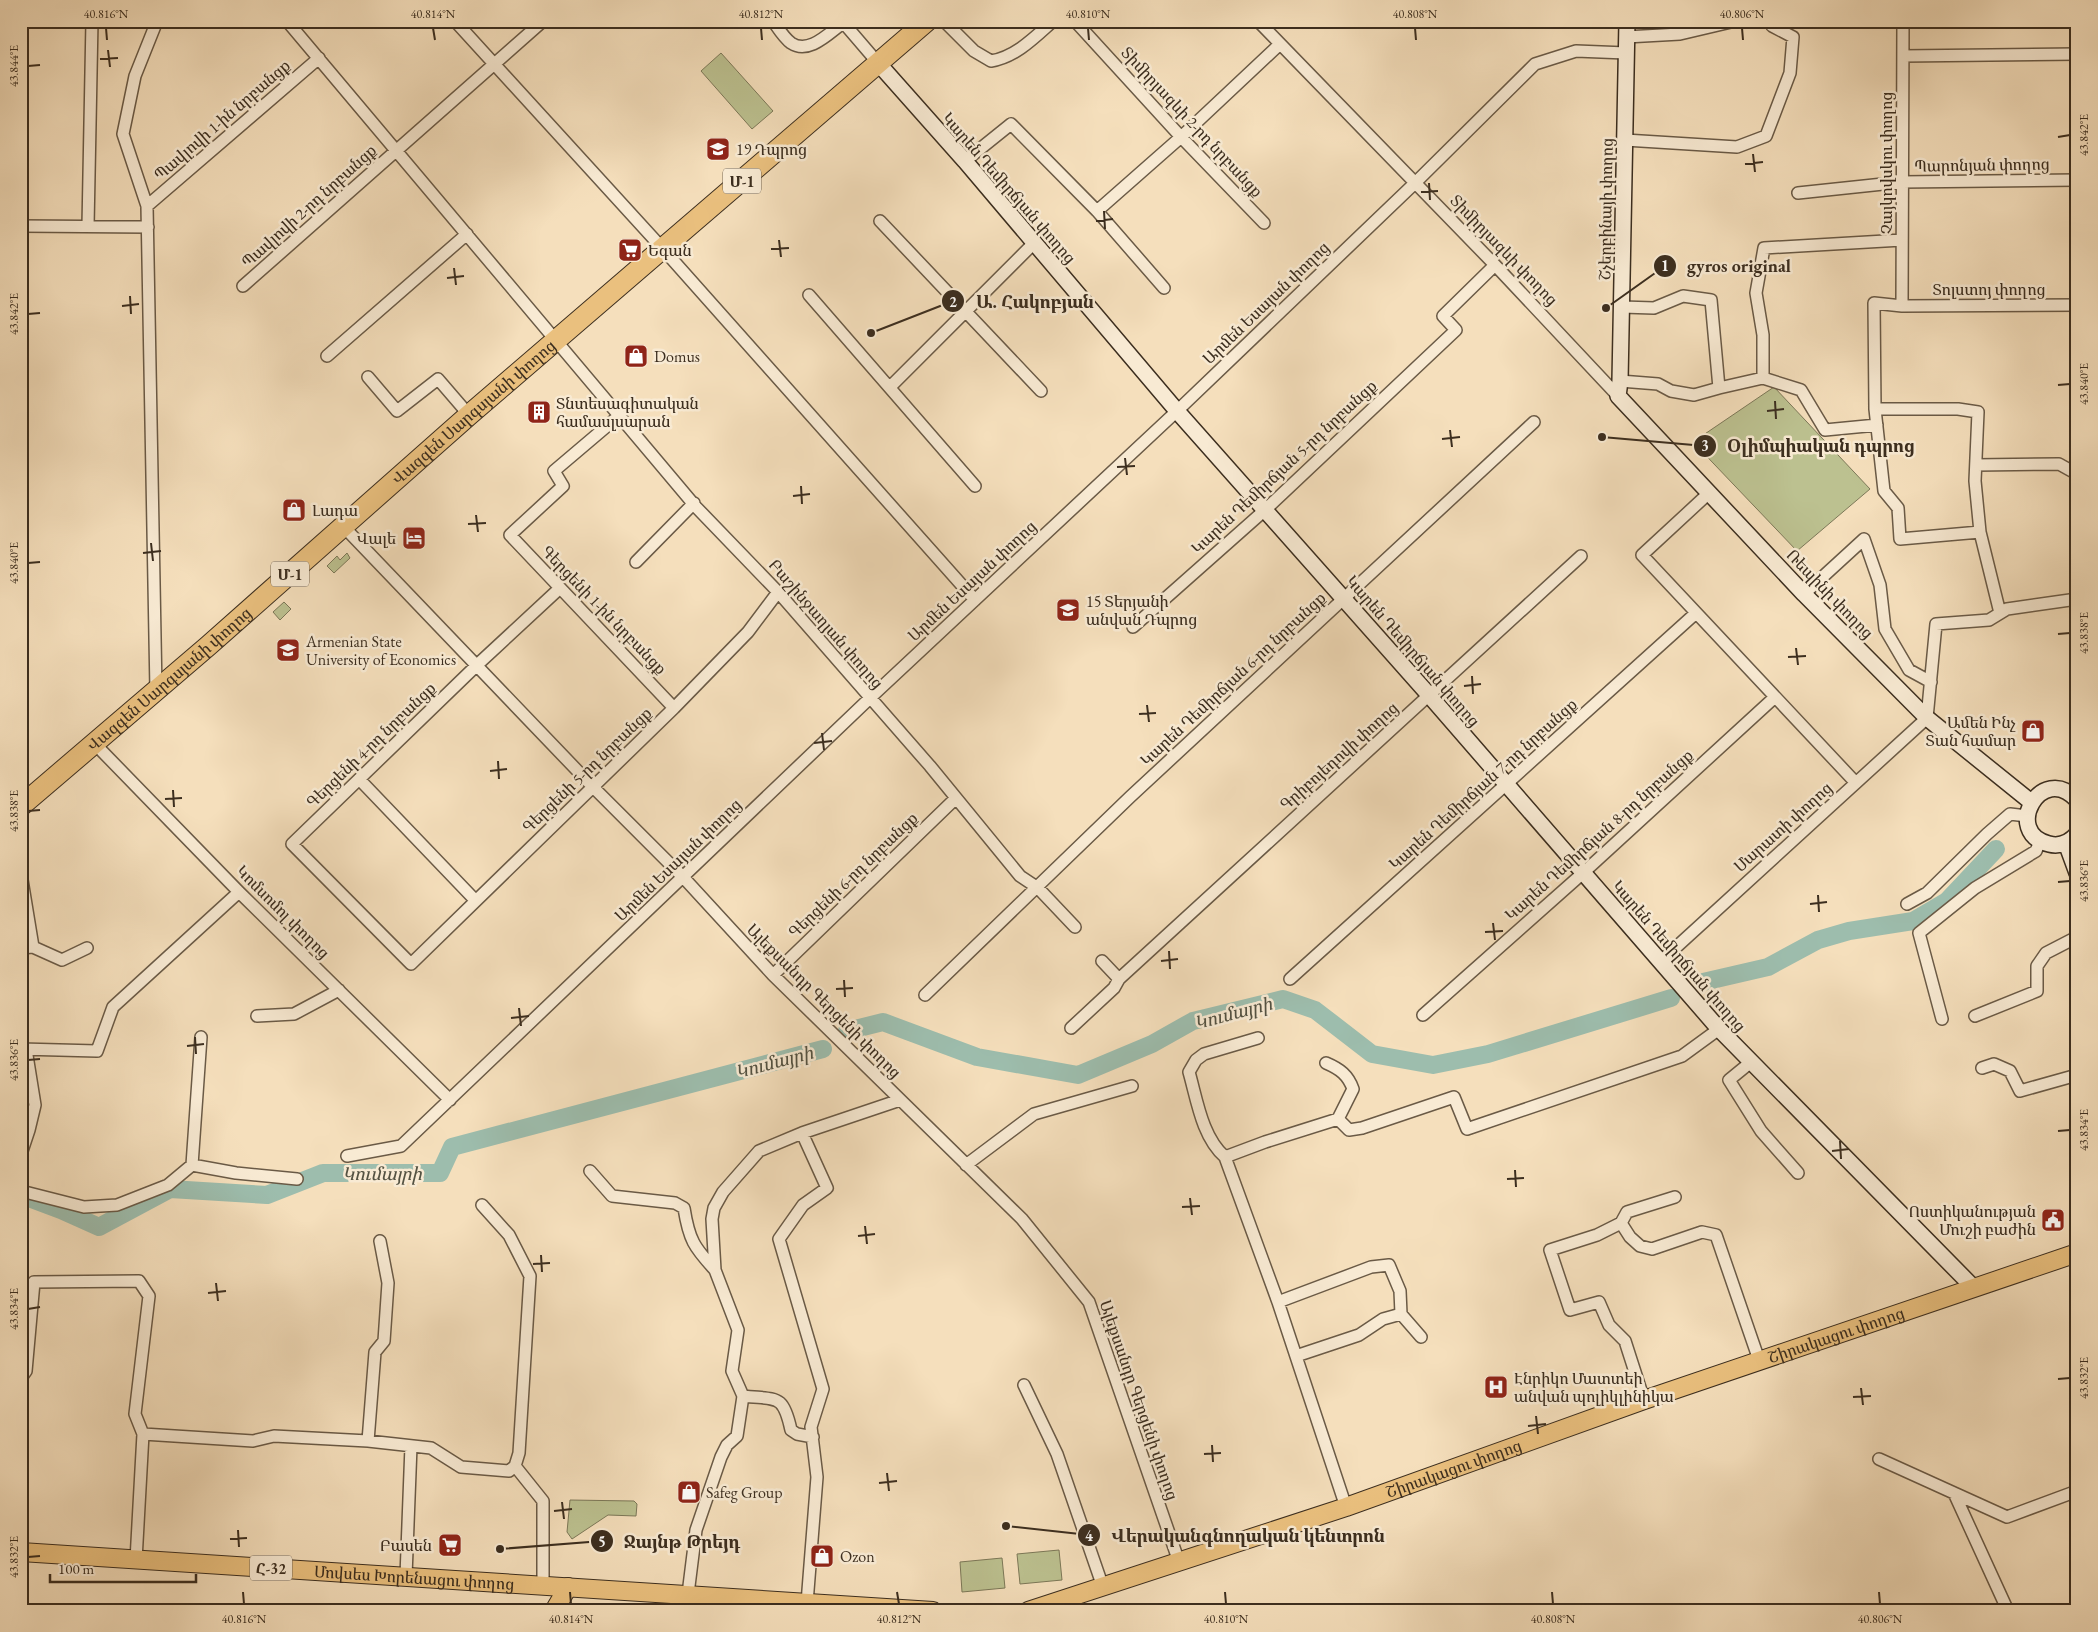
<svg xmlns="http://www.w3.org/2000/svg" width="2098" height="1632" font-family="'EB Garamond','Noto Serif Armenian',serif">
  <rect width="100%" height="100%" fill="#f5dfbc"/>
  <filter id="stains"><feTurbulence type="fractalNoise" baseFrequency=".004" numOctaves="4"/><feColorMatrix values="0 0 0 0 .2 0 0 0 0 .09 0 0 0 0 .02 0 0 0 .5 -.17"/></filter>
  <radialGradient id="worn" r=".72"><stop offset=".6" stop-color="#630" stop-opacity="0"/><stop offset="1" stop-color="#630" stop-opacity=".3"/></radialGradient>
  <!-- green -->
  <path fill="#bcc190" stroke="#7c7858" d="M721,53L773,111L752,129L701,71Z
    M1774,387L1870,489L1797,551L1693,442Z
    M347,553L350,558L334,573L327,566L337,556L340,560Z
    M284,602L291,609L280,620L273,612Z
    M570,1500L634,1501L637,1504L636,1516L608,1515L572,1539L567,1532Z
    M1059,1550L1062,1580L1020,1584L1017,1554Z
    M1002,1558L1005,1588L962,1592L960,1562Z"/>
  <g fill="none" stroke-linecap="round" stroke-linejoin="round">
    <!-- river -->
    <path stroke="#9dbdad" stroke-width="18" d="M1703,982L1768,967L1818,940L1849,931L1913,921L1947,901L1996,849
      M847,1031L883,1022L977,1057L1078,1075L1152,1044L1193,1021L1283,999L1315,1010L1372,1054L1433,1065L1488,1054L1671,998
      M21,1195L61,1210L99,1227L170,1189L267,1195L323,1173H440L452,1147L823,1049"/>
    <!-- street casing -->
    <g stroke="#6a5a46" stroke-width="14">
      <path id="street" d="M287,21L696,507L778,592L930,766L1020,876L1038,888L1075,927
        M455,21L663,249L975,600
        M773,21C778,28 784,38 791,43C809,55 829,33 843,23
        M842,21L878,63
        M944,21L974,51L991,61C1016,57 1035,37 1053,21
        M1075,21L1181,137L1264,223
        M1258,21L1495,265L1618,396
        M1626,37L1680,34L1731,22
        M1903,56L2077,54
        M1625,140L1737,147L1766,136L1790,73L1793,37L1772,26
        M965,161L1011,124L1097,211L1164,288
        M1798,193L1902,182L2077,180
        M147,206L319,58
        M1097,211L1181,137L1280,44
        M880,221L1041,391
        M21,226L148,227
        M88,226L92,21
        M243,286L543,21
        M809,295L975,486
        M1902,306L1903,21
        M327,356L467,234
        M368,377L397,411L438,379L469,415
        M1763,378L1801,390L1825,430L1877,425
        M1620,381L1658,384L1671,391L1694,395L1719,388L1711,300L1683,296L1654,308L1622,307
        M890,387L1034,243
        M1719,388L1763,378V335L1756,293L1764,248L1902,240
        M1875,409L1884,491L1898,508L1900,539L1980,532
        M620,415L554,471L563,486L510,535L674,708
        M1976,465L2059,464L2077,474
        M1709,493L1642,555L1856,783
        M343,526L593,787L683,877L773,975L1022,1219L1089,1302L1179,1562
        M636,562L694,503
        M560,588L477,665L292,844L411,964L674,708L748,632L778,592
        M1804,594L1864,539L1880,585L1885,629L1909,670L1931,682
        M2000,613L1980,532L1975,481L1978,412L1958,409H1875L1874,303L1902,306L2077,305
        M1133,627L1265,510L1456,330L1443,316L1495,265
        M156,691L147,206L123,134L135,76L157,21
        M95,744L239,892L450,1100
        M359,779L475,900
        M21,874L33,947
        M1907,904L1927,893L1987,834L2010,814L2027,816
        M21,948L33,947L62,960L87,948
        M1102,961L1119,979
        M1661,961L1927,718L1936,624L1989,620L2007,609L2077,599
        M773,975L956,798
        M1290,979L1696,613
        M925,995L1130,797L1534,422
        M1423,1015L1583,873L1775,697
        M257,1016L294,1014L339,990
        M1975,1016L2037,991V966L2046,953L2077,937
        M1942,1019L1919,933L1975,888L2036,851L2040,841
        M1071,1028L1114,988L1119,979L1581,556
        M21,1049L97,1051L113,1007L239,892
        M1751,1062L1729,1080L1761,1131L1798,1173
        M1326,1063C1340,1069 1348,1075 1353,1089L1338,1119
        M1982,1068L1994,1064L2010,1071L2020,1091L2077,1075
        M802,1133L827,1188L803,1205L779,1239L823,1389L811,1427L817,1477L807,1603
        M21,1154L29,1130L35,1105L26,1049
        M347,1156L401,1146L870,698L1177,411L1415,183L1535,64L1576,51L1626,53
        M1225,1157C1202,1137 1197,1100 1189,1072L1196,1060L1204,1054L1258,1038
        M192,1165L201,1037
        M966,1165L1034,1114L1132,1086
        M590,1171L612,1196L675,1203L684,1208C689,1240 694,1247 715,1270
        M21,1191L84,1207L117,1205L168,1185L192,1165L236,1173L297,1179
        M1621,1223L1627,1212L1675,1197
        M1278,1302L1371,1267L1389,1265L1400,1291L1401,1314L1421,1337
        M1296,1356L1359,1335L1383,1319L1401,1314
        M21,1378L26,1371L34,1282L139,1281L149,1296L135,1414L143,1434L136,1560
        M1024,1385L1057,1454L1103,1587
        M743,1396C777,1400 783,1393 791,1430L797,1434L813,1437
        M1644,1400L1625,1341L1609,1325L1599,1302L1570,1310L1550,1250L1597,1235L1621,1223L1630,1237L1640,1246L1652,1249L1702,1232L1716,1235L1759,1360
        M143,1434L253,1441L274,1436L368,1441L431,1448L461,1467L509,1471L515,1466L519,1453L530,1276L509,1235L482,1205
        M368,1441L375,1352L384,1341L388,1283L380,1241
        M1879,1459L1954,1493L2008,1611
        M515,1466L543,1501V1586
        M1954,1493L2007,1517L2077,1491
        M1346,1507L1278,1302L1225,1157L1265,1142L1338,1119L1349,1130L1362,1128L1454,1097L1467,1129L1682,1056L1719,1029
        M406,1576L411,1446
        M688,1594L696,1530L721,1457L727,1445L737,1436L743,1396L732,1371L738,1330L715,1270L712,1219L714,1208L723,1192L759,1151L802,1133L900,1100"/>
    </g>
    <!-- secondary casing -->
    <g stroke="#3c2e1f" stroke-width="18">
      <path id="secondary" d="M1627,21L1620,381L1618,396L1804,594L1927,718L2031,802
        M878,63L965,161L1177,411L1429,695L1719,1029L1974,1288
        M2077,800C2041,761 2002,833 2049,844C2060,847 2070,842 2077,834
        M2066,843L2077,873"/>
    </g>
    <!-- primary casing -->
    <g stroke="#3c2e1f" stroke-width="20">
      <g id="primary">
        <path id="s1" d="M21,1552L933,1611"/>
        <path d="M554,1611L568,1587"/>
        <path id="s2" d="M1028,1611L1346,1507L1644,1400L2077,1253"/>
      </g>
    </g>
    <!-- highway casing -->
    <g stroke="#3c2e1f" stroke-width="22">
      <g id="highway">
        <path id="s3" d="M21,806L208,646L469,415L927,21"/>
      </g>
    </g>
    <!-- street -->
    <use href="#street" stroke="#f8ead3" stroke-width="11"/>
    <!-- secondary -->
    <use href="#secondary" stroke="#f8ead3" stroke-width="15"/>
    <!-- primary -->
    <use href="#primary" stroke="#eac07e" stroke-width="18"/>
    <!-- highway -->
    <use href="#highway" stroke="#eac07e" stroke-width="20"/>
  </g>
  <!-- ticks -->
  <path fill="none" stroke="#3c2e1f" stroke-width="2" d="M106,28L107,40M433,28L435,40M761,28L762,40M1088,28L1089,40M1415,28L1416,40M1742,28L1743,40M108,50L110,67M100,59L118,58M28,66L40,65M2058,137L2070,135M1753,154L1755,172M1745,164L1763,162M1429,183L1430,200M1421,192L1438,191M1104,211L1105,229M1096,221L1113,219M779,240L781,257M771,249L789,248M454,268L456,285M447,278L464,276M130,296L131,314M122,306L139,304M28,314L40,313M2058,385L2070,384M1775,401L1776,419M1767,411L1784,409M1450,430L1452,447M1442,439L1460,437M1125,458L1127,475M1117,467L1135,466M801,486L802,504M793,496L810,494M476,515L478,532M468,524L486,523M151,543L153,561M143,553L161,551M28,563L40,562M2058,634L2070,633M1796,648L1798,665M1788,657L1806,656M1472,676L1473,694M1464,686L1481,684M1147,705L1149,722M1139,714L1156,713M822,733L824,750M814,743L832,741M498,761L499,779M490,771L507,769M173,790L174,807M165,799L182,798M28,811L40,810M2058,882L2070,881M1818,895L1819,912M1810,904L1827,902M1493,923L1495,940M1485,932L1503,931M1169,951L1170,969M1161,961L1178,959M844,980L845,997M836,989L853,988M519,1008L521,1026M511,1018L529,1016M195,1037L196,1054M187,1046L204,1044M28,1060L40,1059M2058,1131L2070,1130M1840,1141L1841,1159M1832,1151L1849,1149M1515,1170L1516,1187M1507,1179L1524,1178M1190,1198L1192,1215M1182,1207L1200,1206M865,1226L867,1244M858,1236L875,1234M541,1255L542,1272M533,1264L550,1263M216,1283L218,1301M208,1293L226,1291M28,1309L40,1307M2058,1379L2070,1378M1861,1388L1863,1405M1853,1397L1871,1396M1536,1416L1538,1434M1528,1426L1546,1424M1212,1445L1213,1462M1204,1454L1221,1453M887,1473L889,1491M879,1483L897,1481M562,1502L564,1519M554,1511L572,1509M238,1530L239,1547M230,1539L247,1538M28,1557L40,1556M243,1592L244,1604M570,1592L571,1604M897,1592L899,1604M1225,1592L1226,1604M1552,1592L1553,1604M1879,1592L1880,1604"/>
  <!-- icons -->
  <defs>
    <g id="school-square" transform="scale(1.25)"><rect x="-9" y="-9" width="18" height="18" rx="4" fill="#8f2418" stroke="#f8ead3"/><path d="M0-5L7-2L0 1L-7-2ZM-4 1L0 2.5L4 1V4Q0 6-4 4Z" fill="#fff"/></g>
    <g id="supermarket-square" transform="scale(1.25)"><rect x="-9" y="-9" width="18" height="18" rx="4" fill="#8f2418" stroke="#f8ead3"/><path d="M-6-5.5h2.5l.6 2H6L4.5 2H-2.5L-4.4-4H-6ZM-1.5 3.2a1.3 1.3 0 1 0 .1 0ZM3 3.2a1.3 1.3 0 1 0 .1 0Z" fill="#fff"/></g>
    <g id="shop-square" transform="scale(1.25)"><rect x="-9" y="-9" width="18" height="18" rx="4" fill="#8f2418" stroke="#f8ead3"/><path d="M-5-2.5h2.3a2.7 3.5 0 0 1 5.4 0H5L5.5 6h-11ZM-1.5-2.5h3a1.5 2.3 0 0 0-3 0Z" fill="#fff"/></g>
    <g id="building-square" transform="scale(1.25)"><rect x="-9" y="-9" width="18" height="18" rx="4" fill="#8f2418" stroke="#f8ead3"/><path d="M-4-6H4V6H1V3H-1V6H-4ZM-2.5-4.3h1.7v1.8h-1.7ZM.8-4.3h1.7v1.8H.8ZM-2.5-1h1.7V.8h-1.7ZM.8-1h1.7V.8H.8Z" fill="#fff"/></g>
    <g id="hotel-square" transform="scale(1.25)"><rect x="-9" y="-9" width="18" height="18" rx="4" fill="#8f2418" stroke="#f8ead3"/><path d="M-6-4.5h1.5V1H6V5H4.5V3h-9V5H-6ZM-4 0a1.8 1.8 0 1 1 3.6 0ZM.5 0V-2.5h3Q6-2.5 6 0Z" fill="#fff"/></g>
    <g id="university-square" transform="scale(1.25)"><rect x="-9" y="-9" width="18" height="18" rx="4" fill="#8f2418" stroke="#f8ead3"/><path d="M0-5L7-2L0 1L-7-2ZM-4 1L0 2.5L4 1V4Q0 6-4 4Z" fill="#fff"/></g>
    <g id="civic-square" transform="scale(1.25)"><rect x="-9" y="-9" width="18" height="18" rx="4" fill="#8f2418" stroke="#f8ead3"/><path d="M-.6-6.5H3V-4.5H.6V-3L4-1V1h2V6H-6V1h2V-1L-.6-3ZM-1.2 2.5V6h2.4V2.5Z" fill="#fff"/></g>
    <g id="hospital-square" transform="scale(1.25)"><rect x="-9" y="-9" width="18" height="18" rx="4" fill="#8f2418" stroke="#f8ead3"/><path d="M-5-5h3v3.5h4V-5h3V5h-3V1.5h-4V5h-3Z" fill="#fff"/></g>
  </defs>
  <g fill-rule="evenodd">
    <use href="#school-square" x="718" y="149"/>
    <use href="#supermarket-square" x="630" y="250"/>
    <use href="#shop-square" x="636" y="356"/>
    <use href="#building-square" x="539" y="412"/>
    <use href="#shop-square" x="294" y="510"/>
    <use href="#hotel-square" x="414" y="538"/>
    <use href="#school-square" x="1068" y="610"/>
    <use href="#university-square" x="288" y="650"/>
    <use href="#shop-square" x="2033" y="731"/>
    <use href="#civic-square" x="2053" y="1220"/>
    <use href="#hospital-square" x="1496" y="1387"/>
    <use href="#shop-square" x="689" y="1492"/>
    <use href="#supermarket-square" x="450" y="1545"/>
    <use href="#shop-square" x="822" y="1556"/>
  </g>
  <g text-anchor="middle" dominant-baseline="central" stroke-width="5" stroke-linejoin="round" paint-order="stroke">
    <!-- shield labels -->
    <g fill="#f8ead3" stroke="#746655" stroke-width="1">
      <rect x="723" y="168.5" width="38" height="25" rx="4"/>
      <rect x="271" y="561.5" width="38" height="25" rx="4"/>
      <rect x="250" y="1555.5" width="42" height="25" rx="4"/>
    </g>
    <g font-size="15" font-weight="bold" fill="#3c2e1f">
      <text x="742" y="181">Մ-1</text>
      <text x="290" y="574">Մ-1</text>
      <text x="271" y="1568">Հ-32</text>
    </g>
    <!-- street labels -->
    <g font-size="16" fill="#3c2e1f" stroke="#f8ead3">
      <text transform="translate(222 120) rotate(-41)">Պավլովի 1-ին նրբանցք</text>
      <text transform="translate(1192 122) rotate(47)">Տիմիրյազևի 2-րդ նրբանցք</text>
      <text transform="translate(1886 163) rotate(-90)">Չայկովսկու փողոց</text>
      <text transform="translate(1982 165) rotate(-1)">Պարոնյան փողոց</text>
      <text transform="translate(1009 188) rotate(49)">Կարեն Դեմիրճյան փողոց</text>
      <text transform="translate(309 206) rotate(-42)">Պավլովի 2-րդ նրբանցք</text>
      <text transform="translate(1606 209) rotate(-89)">Շչերբինայի փողոց</text>
      <text transform="translate(1504 250) rotate(46)">Տիմիրյազևի փողոց</text>
      <text x="1989" y="289">Տոլստոյ փողոց</text>
      <text transform="translate(1266 303) rotate(-44)">Արմեն Եսայան փողոց</text>
      <text stroke="none"><textPath href="#s3" startOffset="600">Վազգեն Սարգսյանի փողոց</textPath></text>
      <text transform="translate(1284 467) rotate(-43)">Կարեն Դեմիրճյան 5-րդ նրբանցք</text>
      <text transform="translate(972 581) rotate(-43)">Արմեն Եսայան փողոց</text>
      <text transform="translate(1830 594) rotate(46)">Ռեպինի փողոց</text>
      <text transform="translate(604 610) rotate(46)">Գերցենի 1-ին նրբանցք</text>
      <text transform="translate(826 624) rotate(49)">Բաշինջաղյան փողոց</text>
      <text transform="translate(1413 651) rotate(49)">Կարեն Դեմիրճյան փողոց</text>
      <text transform="translate(1233 679) rotate(-43)">Կարեն Դեմիրճյան 6-րդ նրբանցք</text>
      <text stroke="none"><textPath href="#s3" startOffset="195">Վազգեն Սարգսյանի փողոց</textPath></text>
      <text transform="translate(371 745) rotate(-44)">Գերցենի 4-րդ նրբանցք</text>
      <text transform="translate(1339 756) rotate(-42)">Գրիբոյեդովի փողոց</text>
      <text transform="translate(587 770) rotate(-44)">Գերցենի 5-րդ նրբանցք</text>
      <text transform="translate(1483 784) rotate(-42)">Կարեն Դեմիրճյան 7-րդ նրբանցք</text>
      <text transform="translate(1783 827) rotate(-42)">Մարատի փողոց</text>
      <text transform="translate(1599 835) rotate(-42)">Կարեն Դեմիրճյան 8-րդ նրբանցք</text>
      <text transform="translate(678 860) rotate(-44)">Արմեն Եսայան փողոց</text>
      <text transform="translate(853 875) rotate(-44)">Գերցենի 6-րդ նրբանցք</text>
      <text transform="translate(283 912) rotate(45)">Կոմսոմոլ փողոց</text>
      <text transform="translate(1679 956) rotate(49)">Կարեն Դեմիրճյան փողոց</text>
      <text transform="translate(824 1001) rotate(45)">Ալեքսանդր Գերցենի փողոց</text>
      <text stroke="none"><textPath href="#s2" startOffset="854">Շիրակացու փողոց</textPath></text>
      <text transform="translate(1139 1400) rotate(71)">Ալեքսանդր Գերցենի փողոց</text>
      <text stroke="none"><textPath href="#s2" startOffset="449">Շիրակացու փողոց</textPath></text>
      <text stroke="none"><textPath href="#s1" startOffset="394">Մովսես Խորենացու փողոց</textPath></text>
    </g>
    <!-- poi labels -->
    <g font-size="16" fill="#3c2e1f" stroke="#f8ead3" text-anchor="start">
      <text x="736" y="149">19 Դպրոց</text>
      <text x="648" y="250">Եգան</text>
      <text x="654" y="356">Domus</text>
      <text x="556" y="403">Տնտեսագիտական<tspan x="556" dy="18">համասլսարան</tspan></text>
      <text x="312" y="510">Լադա</text>
      <text x="396" y="538" text-anchor="end">Վալե</text>
      <text x="1086" y="601">15 Տերյանի<tspan x="1086" dy="18">անվան Դպրոց</tspan></text>
      <text x="306" y="641">Armenian State<tspan x="306" dy="18">University of Economics</tspan></text>
      <text x="2016" y="722" text-anchor="end">Ամեն Ինչ<tspan x="2016" dy="18">Տան համար</tspan></text>
      <text x="2036" y="1211" text-anchor="end">Ոստիկանության<tspan x="2036" dy="18">Մուշի բաժին</tspan></text>
      <text x="1514" y="1378">Էնրիկո Մատտեի<tspan x="1514" dy="18">անվան պոլիկլինիկա</tspan></text>
      <text x="706" y="1492">Safeg Group</text>
      <text x="432" y="1545" text-anchor="end">Բասեն</text>
      <text x="840" y="1556">Ozon</text>
    </g>
    <!-- water labels -->
    <g font-size="18" font-style="italic" fill="#545242" stroke="#f8ead3">
      <text transform="translate(1233 1013) rotate(-15)">Կումայրի</text>
      <text transform="translate(774 1062) rotate(-15)">Կումայրի</text>
      <text x="382" y="1173">Կումայրի</text>
    </g>
  </g>
  <!-- callouts -->
  <path fill="none" stroke="#3c2e1f" stroke-width="2" d="M1606 308L1665 266M871 333L953 301M1602 437L1705 446M1006 1526L1089 1535M500 1549L602 1541"/>
  <g fill="#3c2e1f" stroke="#f8ead3" stroke-width="2">
    <circle cx="1606" cy="308" r="5"/>
    <circle cx="871" cy="333" r="5"/>
    <circle cx="1602" cy="437" r="5"/>
    <circle cx="1006" cy="1526" r="5"/>
    <circle cx="500" cy="1549" r="5"/>
    <circle cx="1665" cy="266" r="12"/>
    <circle cx="953" cy="301" r="12"/>
    <circle cx="1705" cy="446" r="12"/>
    <circle cx="1089" cy="1535" r="12"/>
    <circle cx="602" cy="1541" r="12"/>
  </g>
  <g font-size="15" text-anchor="middle" font-weight="bold" fill="#fff">
    <text x="1665" y="271">1</text>
    <text x="953" y="307">2</text>
    <text x="1705" y="451">3</text>
    <text x="1089" y="1541">4</text>
    <text x="602" y="1547">5</text>
  </g>
  <g font-size="18" text-anchor="middle" font-weight="bold" fill="#3c2e1f" stroke="#f8ead3" stroke-width="5" stroke-linejoin="round" paint-order="stroke">
    <text x="1739" y="272">gyros original</text>
    <text x="1035" y="308">Ա. Հակոբյան</text>
    <text x="1821" y="452">Օլիմպիական դպրոց</text>
    <text x="1248" y="1542">Վերականգնողական կենտրոն</text>
    <text x="682" y="1548">Ջայնթ Թրեյդ</text>
  </g>
  <!-- margin -->
  <rect width="2098" height="1632" fill="none" stroke="#f5dfbc" stroke-width="55"/>
  <!-- scale -->
  <path d="M50 1574v8h146v-8" fill="none" stroke="#3c2e1f" stroke-width="2.5"/>
  <text x="58" y="1574" font-size="15" fill="#3c2e1f" stroke="#f8ead3" stroke-width="4" paint-order="stroke">100 m</text>
  <rect x="28" y="28" width="2042" height="1576" fill="none" stroke="#3c2e1f" stroke-width="2"/>
  <g font-size="12" text-anchor="middle" fill="#3c2e1f">
    <text x="106" y="18">40.816°N</text>
    <text x="433" y="18">40.814°N</text>
    <text x="761" y="18">40.812°N</text>
    <text x="1088" y="18">40.810°N</text>
    <text x="1415" y="18">40.808°N</text>
    <text x="1742" y="18">40.806°N</text>
    <text transform="translate(14 66) rotate(-90)" y="4">43.844°E</text>
    <text transform="translate(2084 135) rotate(-90)" y="4">43.842°E</text>
    <text transform="translate(14 314) rotate(-90)" y="4">43.842°E</text>
    <text transform="translate(2084 384) rotate(-90)" y="4">43.840°E</text>
    <text transform="translate(14 563) rotate(-90)" y="4">43.840°E</text>
    <text transform="translate(2084 633) rotate(-90)" y="4">43.838°E</text>
    <text transform="translate(14 811) rotate(-90)" y="4">43.838°E</text>
    <text transform="translate(2084 881) rotate(-90)" y="4">43.836°E</text>
    <text transform="translate(14 1060) rotate(-90)" y="4">43.836°E</text>
    <text transform="translate(2084 1130) rotate(-90)" y="4">43.834°E</text>
    <text transform="translate(14 1309) rotate(-90)" y="4">43.834°E</text>
    <text transform="translate(2084 1378) rotate(-90)" y="4">43.832°E</text>
    <text transform="translate(14 1557) rotate(-90)" y="4">43.832°E</text>
    <text x="244" y="1623">40.816°N</text>
    <text x="571" y="1623">40.814°N</text>
    <text x="899" y="1623">40.812°N</text>
    <text x="1226" y="1623">40.810°N</text>
    <text x="1553" y="1623">40.808°N</text>
    <text x="1880" y="1623">40.806°N</text>
  </g>
  <rect width="100%" height="100%" filter="url(#stains)"/>
  <rect width="100%" height="100%" fill="url(#worn)"/>
</svg>
